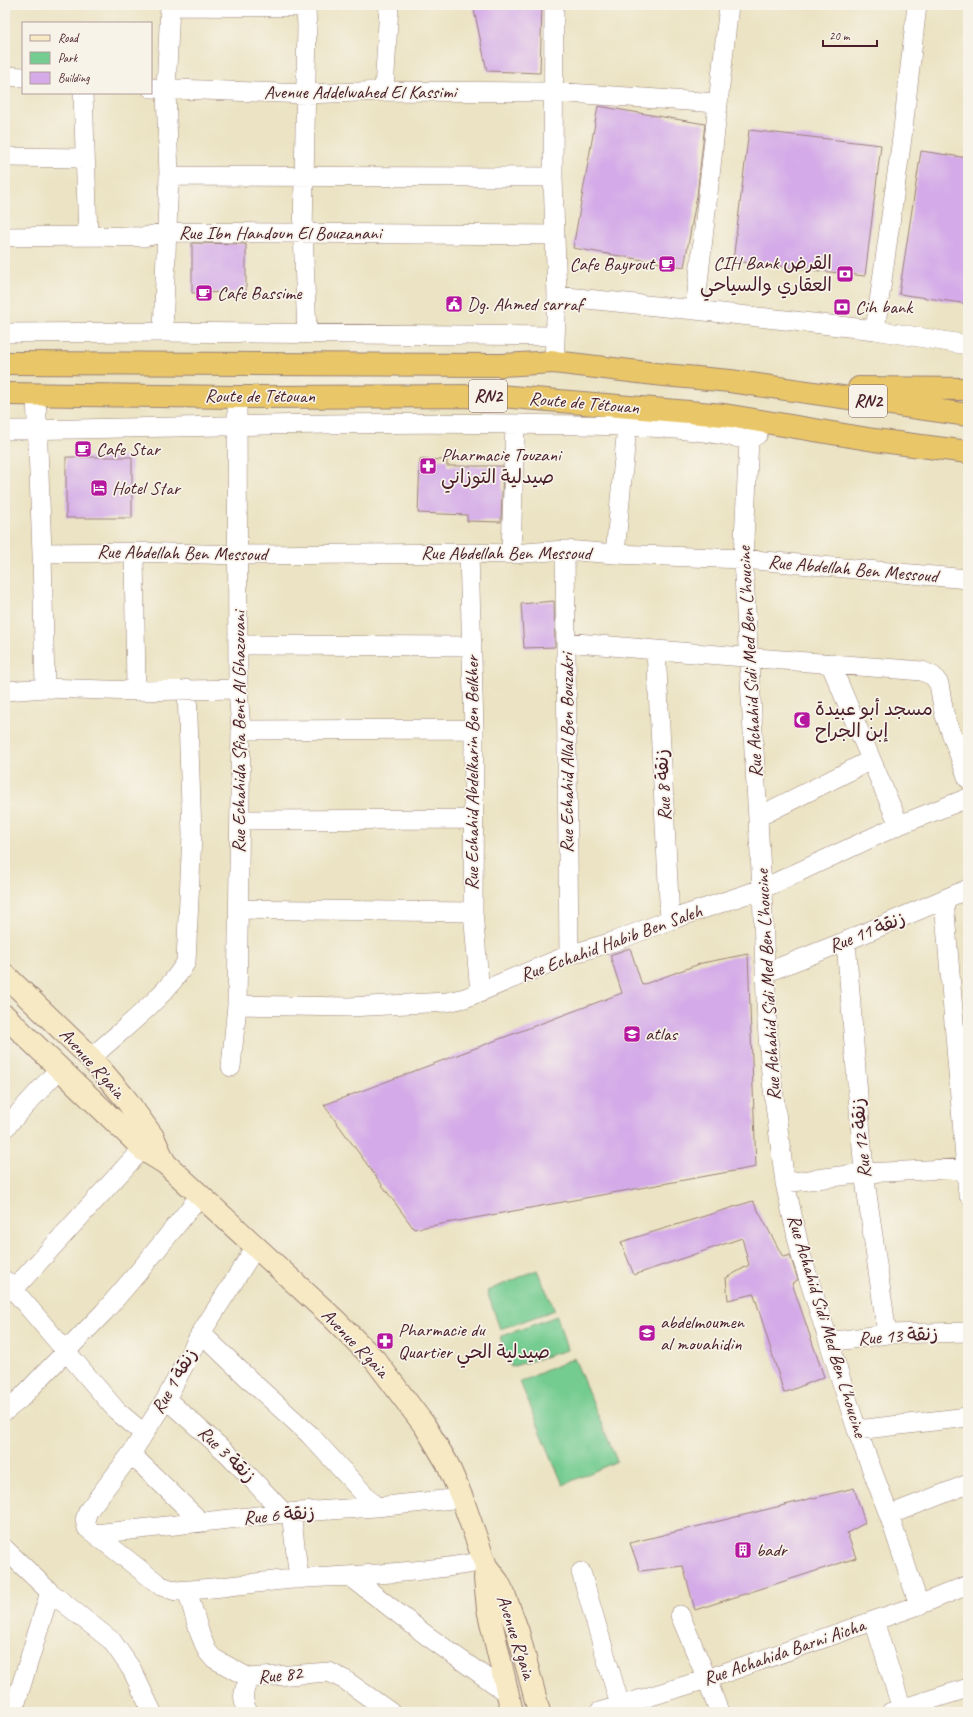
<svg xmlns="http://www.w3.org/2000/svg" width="973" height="1717" font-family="Caveat,'Playpen Sans Arabic',sans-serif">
  <rect width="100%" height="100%" fill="#f7f3e8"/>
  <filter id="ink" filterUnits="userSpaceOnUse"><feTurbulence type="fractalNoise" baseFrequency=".025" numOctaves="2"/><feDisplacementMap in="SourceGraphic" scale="8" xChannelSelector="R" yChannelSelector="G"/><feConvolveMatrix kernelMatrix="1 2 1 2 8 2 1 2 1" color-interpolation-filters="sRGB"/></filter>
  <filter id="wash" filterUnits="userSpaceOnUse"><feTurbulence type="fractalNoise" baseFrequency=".012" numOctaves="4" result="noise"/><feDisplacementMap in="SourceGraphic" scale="16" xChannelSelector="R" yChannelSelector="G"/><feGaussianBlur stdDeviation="0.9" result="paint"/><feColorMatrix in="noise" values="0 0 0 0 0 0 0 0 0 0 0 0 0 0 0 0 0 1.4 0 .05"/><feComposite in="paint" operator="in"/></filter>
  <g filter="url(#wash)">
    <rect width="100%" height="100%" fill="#ebe3c3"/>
    <!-- green -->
    <path fill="#74cc91" stroke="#5f765e" d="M537,1270L555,1310L500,1329L487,1291Z
      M557,1316L567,1350L511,1367L500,1337Z
      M574,1358L617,1461L563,1485L520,1382Z"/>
    <g id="blocks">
      <!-- building -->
      <path fill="#d4abe8" d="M473,5H542L540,73L487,71Z
        M598,106L705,124L697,196L684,267L573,248Z
        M749,130L881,145L865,276L733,261Z
        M921,151L968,158V304L899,294Z
        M192,243L246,244V292L192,293Z
        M66,457H132V518H66Z
        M420,459L447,460V466H503L501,522L467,521V515L418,513Z
        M554,601L555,647L524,648L521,604Z
        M630,948L642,985L702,963L748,954L756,1167L414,1229L324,1105L622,993L610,955Z
        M753,1201L783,1257L790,1255L798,1280L792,1283L824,1377L784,1393L754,1294L728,1300L726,1278L749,1265L742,1238L634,1275L621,1242Z
        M854,1488L865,1523L847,1533L856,1558L695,1610L683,1566L640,1571L630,1543Z"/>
    </g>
  </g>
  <g filter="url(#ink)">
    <use href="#blocks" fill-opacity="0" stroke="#9a8177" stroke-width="1"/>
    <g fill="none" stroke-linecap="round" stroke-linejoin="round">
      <!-- street casing -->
      <g stroke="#9a8177" stroke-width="20">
        <path id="street" d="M304,5L306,10L307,26L303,233L307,334
          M554,5L553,177L557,296L554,362
          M170,6L305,7
          M5,76L23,77
          M151,88L306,94L384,91L554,92L718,103
          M384,91L389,5
          M83,93L88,236
          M5,157L85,158
          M169,176L553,177
          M5,237L88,236L144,237L166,232L555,235
          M557,296L695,310L875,330L968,345
          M695,310L729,5
          M875,330L902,138L917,5
          M163,332L169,176L166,90L170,5
          M5,333L163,332L555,336
          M36,394L42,553L45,688
          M5,430C176,428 347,421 518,424C595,426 673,423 749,440L758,434
          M749,440L743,559L762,889L767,1023L771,1073L785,1183L801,1255L829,1342L857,1430L889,1515L919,1605
          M565,550L569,955
          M134,552L136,691
          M42,553L134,552L239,555L469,553L511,554L565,550L615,554L743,559L968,579
          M469,553L474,729L473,912L480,993
          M511,554L515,424
          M615,554L627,426
          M566,642L656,650L922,671L933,676L939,684L944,713L968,779
          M238,645L472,646
          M656,650L670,920
          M830,663L899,825
          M5,691L45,688L136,691L238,689
          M241,730L474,729
          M758,817L871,760
          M240,820L474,819
          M944,900L968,1194
          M239,909L473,912
          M846,941L864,1173L887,1334
          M765,973L846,941L968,889
          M237,1005L349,1007L447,1002L465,998L569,955L612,942L670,920L762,889L899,825L968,798
          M91,1058C121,1030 166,997 186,962L192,835L187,689
          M231,1067L237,1005L241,730L238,689L237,397
          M5,1128L59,1069
          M785,1183L864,1173L968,1168
          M255,1248L201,1333L166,1399L131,1454L88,1511L85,1520L87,1528L161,1586L176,1591C216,1589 255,1582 294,1579C358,1575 422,1573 485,1561
          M6,1281L117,1411L143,1433
          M13,1290L152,1138
          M201,1333L252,1382L309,1434L376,1507
          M829,1342L887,1334L968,1332
          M166,1399L229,1455L284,1513
          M5,1411L20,1399L104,1312L141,1269L200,1196
          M857,1430L968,1417
          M131,1454L202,1523
          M291,1512L299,1579
          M889,1515L968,1484
          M95,1534L284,1513L376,1507L462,1498
          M5,1549L50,1592L112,1641L132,1670L152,1712
          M581,1572L622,1712
          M350,1576L426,1635L506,1692
          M187,1590L200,1634L207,1651L213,1658L249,1678L329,1672L345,1680L390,1712
          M680,1615L707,1679L719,1712
          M874,1621L903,1712
          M13,1712L50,1592
          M248,1712C241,1698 243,1692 249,1678
          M599,1712L707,1679L919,1605L968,1585
          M891,1712L968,1688"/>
      </g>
      <!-- secondary casing -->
      <g stroke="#9a8177" stroke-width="24">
        <path id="secondary" d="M5,975L91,1058L125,1098L153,1137L165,1163
          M5,1016L133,1139L142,1149L165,1163L333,1318L375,1360L425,1426L447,1463L462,1498L486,1566L498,1582L504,1594L518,1632L539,1712
          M486,1566L485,1579L488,1609L512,1712"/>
      </g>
      <!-- highway casing -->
      <g stroke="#9a8177" stroke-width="24">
        <path id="highway" d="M5,363L502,365L554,362L664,375L730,381L968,415
          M859,388L968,389
          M5,394L237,397L500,396L724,415L874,440L968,452"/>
      </g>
      <!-- street -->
      <use href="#street" stroke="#fff" stroke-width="19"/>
      <!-- secondary -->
      <use href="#secondary" stroke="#f6e9c3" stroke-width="22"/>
      <!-- highway -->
      <use href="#highway" stroke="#e9c769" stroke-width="22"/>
    </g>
  </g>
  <!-- icons -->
  <defs>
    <g id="cafe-square" transform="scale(0.9)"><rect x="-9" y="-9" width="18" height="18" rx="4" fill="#b5179e" stroke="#f7f3e8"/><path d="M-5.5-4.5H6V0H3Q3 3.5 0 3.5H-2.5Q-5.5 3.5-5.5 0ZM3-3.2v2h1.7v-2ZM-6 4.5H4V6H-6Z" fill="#fff"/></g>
    <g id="bank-square" transform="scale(0.9)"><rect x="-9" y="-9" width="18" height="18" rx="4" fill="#b5179e" stroke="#f7f3e8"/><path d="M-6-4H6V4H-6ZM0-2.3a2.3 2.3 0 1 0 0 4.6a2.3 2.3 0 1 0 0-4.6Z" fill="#fff"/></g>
    <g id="civic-square" transform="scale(0.9)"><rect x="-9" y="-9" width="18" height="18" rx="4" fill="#b5179e" stroke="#f7f3e8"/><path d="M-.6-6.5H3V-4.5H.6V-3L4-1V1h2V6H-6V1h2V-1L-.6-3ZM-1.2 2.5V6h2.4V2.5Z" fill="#fff"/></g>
    <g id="pharmacy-square" transform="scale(0.9)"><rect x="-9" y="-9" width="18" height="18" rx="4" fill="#b5179e" stroke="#f7f3e8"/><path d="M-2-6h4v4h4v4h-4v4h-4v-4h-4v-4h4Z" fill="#fff"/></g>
    <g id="hotel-square" transform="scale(0.9)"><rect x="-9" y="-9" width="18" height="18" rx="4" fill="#b5179e" stroke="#f7f3e8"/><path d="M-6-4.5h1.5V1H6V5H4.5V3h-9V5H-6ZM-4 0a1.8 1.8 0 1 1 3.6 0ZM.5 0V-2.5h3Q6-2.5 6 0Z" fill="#fff"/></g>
    <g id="mosque-square" transform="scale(0.9)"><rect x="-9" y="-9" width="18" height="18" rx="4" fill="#b5179e" stroke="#f7f3e8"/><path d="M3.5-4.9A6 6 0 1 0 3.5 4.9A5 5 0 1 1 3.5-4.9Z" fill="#fff"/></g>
    <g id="school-square" transform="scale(0.9)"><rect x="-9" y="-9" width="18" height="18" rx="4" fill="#b5179e" stroke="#f7f3e8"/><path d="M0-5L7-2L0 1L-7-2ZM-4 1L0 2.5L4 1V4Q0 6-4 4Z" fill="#fff"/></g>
    <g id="building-square" transform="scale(0.9)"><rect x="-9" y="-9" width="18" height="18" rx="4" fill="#b5179e" stroke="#f7f3e8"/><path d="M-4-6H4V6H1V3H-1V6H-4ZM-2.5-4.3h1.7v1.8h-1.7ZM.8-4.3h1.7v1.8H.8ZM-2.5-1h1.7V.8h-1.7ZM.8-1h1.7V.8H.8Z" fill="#fff"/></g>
  </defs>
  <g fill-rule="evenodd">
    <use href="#cafe-square" x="667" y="264"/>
    <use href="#bank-square" x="845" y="274"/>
    <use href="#cafe-square" x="204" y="293"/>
    <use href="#civic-square" x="454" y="304"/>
    <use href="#bank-square" x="842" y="307"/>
    <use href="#cafe-square" x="83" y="449"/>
    <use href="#pharmacy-square" x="428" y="466"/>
    <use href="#hotel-square" x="99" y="488"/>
    <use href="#mosque-square" x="802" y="720"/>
    <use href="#school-square" x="632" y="1034"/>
    <use href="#school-square" x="647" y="1333"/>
    <use href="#pharmacy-square" x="385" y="1341"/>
    <use href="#building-square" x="743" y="1550"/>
  </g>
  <g text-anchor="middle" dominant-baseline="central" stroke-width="3.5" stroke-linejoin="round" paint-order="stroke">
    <!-- shield labels -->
    <g fill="#f7f3e8" stroke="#7e5f64" stroke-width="1">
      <rect x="469" y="380" width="38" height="32" rx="3"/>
      <rect x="849" y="385" width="38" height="32" rx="3"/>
    </g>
    <g font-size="18" font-weight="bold" fill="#4a1f2b">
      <text x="488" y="396">RN2</text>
      <text x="868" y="401">RN2</text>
    </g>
    <!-- street labels -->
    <g font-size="19" fill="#4a1f2b" stroke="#f7f3e8">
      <text x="360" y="92">Avenue Addelwahed El Kassimi</text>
      <text x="280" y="233">Rue Ibn Handoun El Bouzanani</text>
      <text x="260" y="396">Route de Tétouan</text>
      <text transform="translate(584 403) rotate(5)">Route de Tétouan</text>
      <text transform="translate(182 553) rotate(1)">Rue Abdellah Ben Messoud</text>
      <text x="506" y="553">Rue Abdellah Ben Messoud</text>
      <text transform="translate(853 569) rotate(5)">Rue Abdellah Ben Messoud</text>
      <text transform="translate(750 662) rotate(-93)">Rue Achahid Sidi Med Ben L'houcine</text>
      <text transform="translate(239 732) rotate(-90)">Rue Echahida Sfia Bent Al Ghazouani</text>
      <text transform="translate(567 753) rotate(-90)">Rue Echahid Allal Ben Bouzakri</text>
      <text transform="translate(472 773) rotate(-90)">Rue Echahid Abdelkarin Ben Belkher</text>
      <text transform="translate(663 785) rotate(-93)">Rue 8 زنقة</text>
      <text transform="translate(867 932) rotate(-22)">Rue 11 زنقة</text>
      <text transform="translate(611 943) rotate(-20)">Rue Echahid Habib Ben Saleh</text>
      <text transform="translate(768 985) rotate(-93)">Rue Achahid Sidi Med Ben L'houcine</text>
      <text transform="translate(92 1063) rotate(48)">Avenue R'gaia</text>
      <text transform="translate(861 1138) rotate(-95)">Rue 12 زنقة</text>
      <text transform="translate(827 1326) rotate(73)">Rue Achahid Sidi Med Ben L'houcine</text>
      <text transform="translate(898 1336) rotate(-4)">Rue 13 زنقة</text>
      <text transform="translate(355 1343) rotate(46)">Avenue R'gaia</text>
      <text transform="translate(174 1381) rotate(-60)">Rue 1 زنقة</text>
      <text transform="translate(227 1454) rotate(44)">Rue 3 زنقة</text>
      <text transform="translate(279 1515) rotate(-5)">Rue 6 زنقة</text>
      <text transform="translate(516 1637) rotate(72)">Avenue R'gaia</text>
      <text transform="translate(784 1652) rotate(-19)">Rue Achahida Barni Aicha</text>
      <text transform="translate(280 1675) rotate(-6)">Rue 82</text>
    </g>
    <!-- poi labels -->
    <g font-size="19" fill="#4a1f2b" stroke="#f7f3e8" text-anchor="start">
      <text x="832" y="263" text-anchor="end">CIH Bank القرض<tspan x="832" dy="22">العقاري والسياحي</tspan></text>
      <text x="654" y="264" text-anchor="end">Cafe Bayrout</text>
      <text x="217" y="293">Cafe Bassime</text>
      <text x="467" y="304">Dg. Ahmed sarraf</text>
      <text x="855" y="307">Cih bank</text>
      <text x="96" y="449">Cafe Star</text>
      <text x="441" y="455">Pharmacie Touzani<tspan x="441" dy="22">صيدلية التوزاني</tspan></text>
      <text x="112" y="488">Hotel Star</text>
      <text x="815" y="709">مسجد أبو عبيدة<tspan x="815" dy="22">إبن الجراح</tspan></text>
      <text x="645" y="1034">atlas</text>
      <text x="660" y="1322">abdelmoumen<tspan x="660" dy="22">al mouahidin</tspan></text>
      <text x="398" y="1330">Pharmacie du<tspan x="398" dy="22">Quartier صيدلية الحي</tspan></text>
      <text x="756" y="1550">badr</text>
    </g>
  </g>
  <!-- margin -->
  <rect width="973" height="1717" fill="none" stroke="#f7f3e8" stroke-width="20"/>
  <!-- legend -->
  <rect x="22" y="22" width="130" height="72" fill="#f7f3e8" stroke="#b29e9c"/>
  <rect x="30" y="35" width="20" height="6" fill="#f6e9c3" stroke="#b29e9c"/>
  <text x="58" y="42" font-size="12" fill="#4a1f2b">Road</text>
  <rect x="30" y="52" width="20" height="12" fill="#74cc91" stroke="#b29e9c"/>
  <text x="58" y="62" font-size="12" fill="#4a1f2b">Park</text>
  <rect x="30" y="72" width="20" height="12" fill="#d4abe8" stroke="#b29e9c"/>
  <text x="58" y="82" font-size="12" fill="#4a1f2b">Building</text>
  <!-- scale -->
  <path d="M823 40v6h54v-6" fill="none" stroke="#4a1f2b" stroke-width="2"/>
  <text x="829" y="40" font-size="12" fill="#4a1f2b" stroke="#f7f3e8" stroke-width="3" paint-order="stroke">20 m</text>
</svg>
